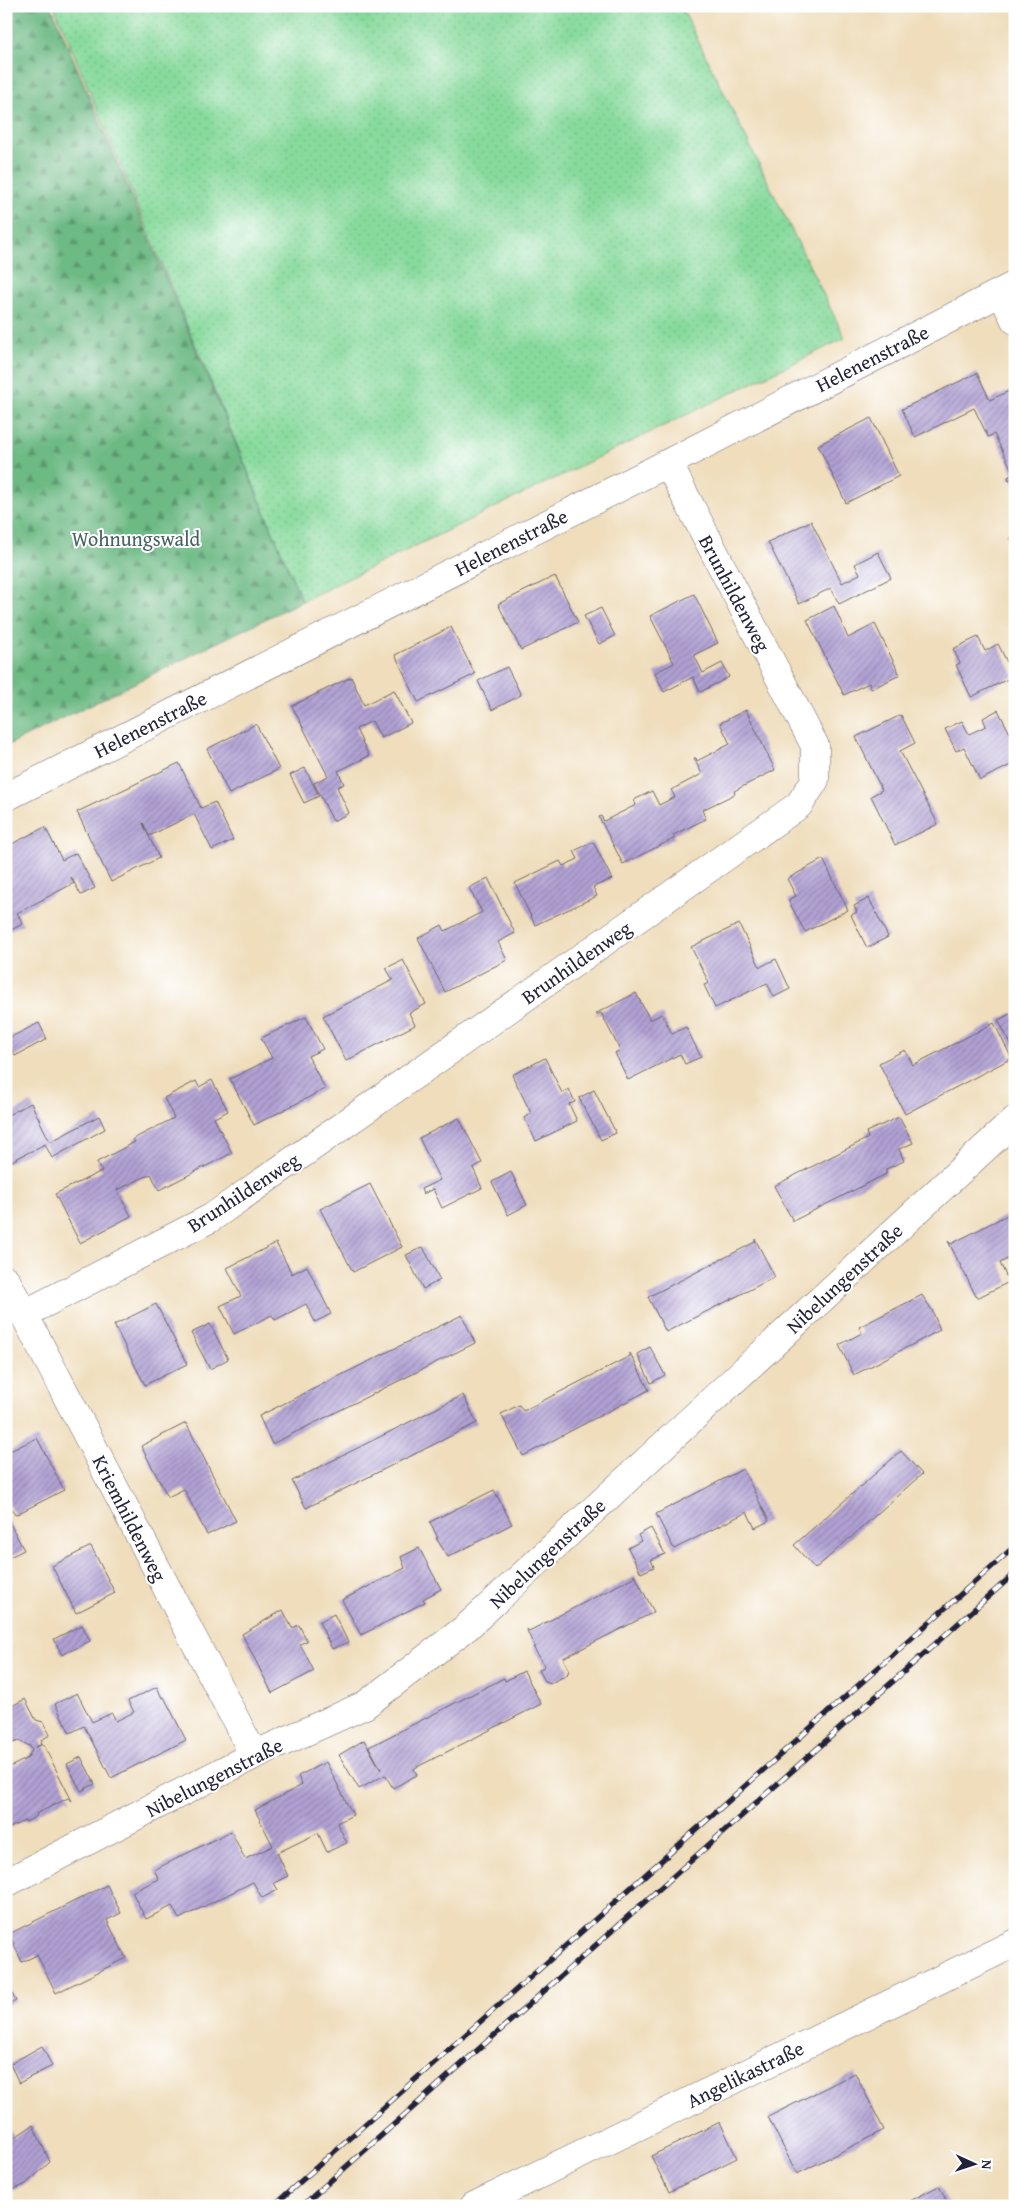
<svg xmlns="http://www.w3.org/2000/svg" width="1021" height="2212" font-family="'Gentium Book Plus',serif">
  <defs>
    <pattern id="grass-dots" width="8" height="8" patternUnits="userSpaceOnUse" patternTransform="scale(1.25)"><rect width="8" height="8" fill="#87da9c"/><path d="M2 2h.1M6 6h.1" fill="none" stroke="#74bb87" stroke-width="1.8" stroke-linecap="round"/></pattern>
    <pattern id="forest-firs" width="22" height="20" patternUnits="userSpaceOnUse" patternTransform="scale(1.25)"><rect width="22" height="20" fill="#6dba84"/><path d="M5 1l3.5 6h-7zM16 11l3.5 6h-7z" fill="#59976d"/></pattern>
    <pattern id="building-hatch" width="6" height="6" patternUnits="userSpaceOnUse" patternTransform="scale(1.25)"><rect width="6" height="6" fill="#b1a1d4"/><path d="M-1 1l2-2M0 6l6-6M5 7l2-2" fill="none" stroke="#9083ad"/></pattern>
  </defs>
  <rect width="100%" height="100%" fill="#fff"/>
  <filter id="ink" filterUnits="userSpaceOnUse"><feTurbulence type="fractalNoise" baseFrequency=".02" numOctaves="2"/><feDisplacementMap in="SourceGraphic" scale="10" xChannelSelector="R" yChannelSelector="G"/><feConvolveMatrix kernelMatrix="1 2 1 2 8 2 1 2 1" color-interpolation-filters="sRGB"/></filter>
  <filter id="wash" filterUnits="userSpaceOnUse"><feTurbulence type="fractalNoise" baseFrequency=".0096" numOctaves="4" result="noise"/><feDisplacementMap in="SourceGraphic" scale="20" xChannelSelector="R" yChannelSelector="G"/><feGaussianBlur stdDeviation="1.12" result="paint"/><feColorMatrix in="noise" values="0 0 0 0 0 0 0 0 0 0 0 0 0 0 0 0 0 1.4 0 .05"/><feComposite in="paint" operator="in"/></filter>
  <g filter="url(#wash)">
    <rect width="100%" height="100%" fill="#efddbb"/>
    <!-- grass -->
    <path fill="url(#grass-dots)" stroke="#547e6c" d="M54,6H681L845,338L302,601Z"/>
    <!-- forest -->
    <path fill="url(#forest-firs)" stroke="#486e60" d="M6,6H51L302,601L6,746Z"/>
    <g id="blocks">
      <!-- building -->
      <path fill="url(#building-hatch)" d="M977,373L990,400L1015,388V485L1012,478L1009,480L1008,477L1014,474L994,434L988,437L974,408L915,437L902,409Z
        M871,418L899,476L846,503L818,445Z
        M811,521L842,583L860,574L855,564L878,552L891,578L839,604L831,588L799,604L768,542Z
        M1015,535V548L1010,537Z
        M555,576L578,622L521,650L498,604Z
        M694,594L718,643L694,655L703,673L722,663L729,677L700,692L693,677L664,692L655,673L674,663L650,616Z
        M834,606L848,638L875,624L900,675L871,689L869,683L844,695L807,620Z
        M601,608L615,636L599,644L584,616Z
        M451,627L475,674L418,702L395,655Z
        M978,637L985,651L998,644L1014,676L971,697L956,665L960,663L953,649Z
        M507,667L521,695L492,710L478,681Z
        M351,677L364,705L394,690L411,723L381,738L372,721L356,729L369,756L338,771L344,784L337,787L349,813L333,821L314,783L328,776L292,706Z
        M746,710L775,770L734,791L735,794L702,810L706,819L673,835L675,838L623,864L599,817L601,816L604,821L636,805L634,800L652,791L659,805L675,797L671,790L702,774L694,758H696L697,761L730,744L720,723Z
        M998,710L1015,743V763L980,780L964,747L956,751L945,729L962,721L969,734L986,726L983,718Z
        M901,715L915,743L900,751L938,824L895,845L871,796L882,790L856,737Z
        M256,724L279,769L229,794L207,749Z
        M179,763L201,808L215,802L233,840L212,850L194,814L149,836L143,823L159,858L111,882L77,812Z
        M305,768L319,796L304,803L290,775Z
        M45,827L62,860L76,853L95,888L81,895L71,877L74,883L17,913L23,924L9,931L6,925V847Z
        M593,842L612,879L593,887L597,896L535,925L515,883L560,861L563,866L578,859L574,851Z
        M823,859L848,910L805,932L788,900L796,896L787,879Z
        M488,878L515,933L498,942L507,960L445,992L418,938L442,925L445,931L482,912L469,888Z
        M869,898L888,937L867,948L851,915L857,912L854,906Z
        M739,924L760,967L776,959L790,989L774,997L767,983L715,1008L704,985L709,983L691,947Z
        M403,960L426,1004L409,1013L415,1025L346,1061L323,1016L393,980L386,968Z
        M636,993L650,1020L662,1014L672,1034L686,1027L701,1057L685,1064L680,1054L628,1080L615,1053L620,1050L601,1013L596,1015L595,1014Z
        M1012,1013L1015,1018V1047L1013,1048L998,1020Z
        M306,1017L323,1049L308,1056L325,1089L254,1125L230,1079L272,1058L261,1038Z
        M39,1023L47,1039L15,1056L7,1039Z
        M994,1023L1013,1061L1010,1059L905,1114L879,1063L905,1050L913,1065Z
        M545,1058L562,1093L569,1089L575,1102L569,1104L577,1121L536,1141L524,1118L531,1113L512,1075Z
        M212,1080L228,1111L214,1118L232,1153L159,1190L151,1174L117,1190L131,1216L80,1243L55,1194L102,1171L97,1162L135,1142L133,1139L174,1118L164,1098L196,1081L199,1087Z
        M594,1090L616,1133L601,1140L579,1098Z
        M31,1103L50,1142L99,1116L105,1129L52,1158L45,1144L6,1164V1116Z
        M899,1117L913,1143L899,1149L904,1161L886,1169V1174L793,1221L774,1186L868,1138L866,1132Z
        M459,1118L482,1163L473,1168L482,1188L442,1208L433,1189L423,1194L421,1189L440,1180L419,1138Z
        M511,1172L527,1205L508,1215L492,1182Z
        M370,1184L402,1247L353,1272L320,1209Z
        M1015,1211V1255L1000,1263L1009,1282L977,1298L948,1241L951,1244Z
        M755,1239L775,1277L666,1332L648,1297L755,1242Z
        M276,1243L292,1274L307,1266L331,1314L315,1322L306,1304L275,1320L272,1315L234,1334L220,1306L241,1296L227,1268Z
        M423,1247L440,1280L423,1289L406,1255Z
        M922,1295L932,1310L940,1330L854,1375L839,1345L862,1333L859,1327Z
        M156,1304L187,1364L145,1385L114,1325Z
        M462,1315L475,1343L272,1444L259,1416Z
        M210,1324L228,1359L210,1369L191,1333Z
        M650,1347L665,1375L651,1383L637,1354Z
        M630,1353L649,1390L523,1456L501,1414L519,1405L523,1411L630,1356Z
        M463,1395L477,1423L306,1508L292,1481Z
        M186,1423L236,1521L207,1535L184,1489L168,1497L141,1446Z
        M37,1438L64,1490L15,1515L6,1499V1453Z
        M901,1451L922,1474L815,1569L794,1545Z
        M743,1469L769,1521L755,1528L747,1512L674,1549L656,1514Z
        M494,1490L512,1524L448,1557L436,1538H438L430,1522Z
        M6,1516L24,1550L6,1559Z
        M651,1528L665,1554L651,1560L654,1567L641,1573L628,1548L641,1541L638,1535Z
        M91,1546L115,1593L76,1613L52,1566Z
        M419,1548L441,1589L423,1599L425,1602L361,1635L342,1600L405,1568L401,1557Z
        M634,1574L654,1612L563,1658L569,1670L567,1675L551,1683L545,1681L539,1670L545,1666L533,1647H535L526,1629L529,1631L603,1593L634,1577Z
        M283,1610L292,1628L299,1625L307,1641L300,1644L314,1671L272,1693L242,1634Z
        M334,1614L348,1642L332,1649L319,1622Z
        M82,1625L90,1641L62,1655L54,1639Z
        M524,1671L541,1704L415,1768L414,1769L417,1775L393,1788L385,1775L359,1789L339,1755L364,1740L381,1770L369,1747L504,1678L505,1681Z
        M157,1687L162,1698L164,1697L186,1740L111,1778L84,1726L70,1733L55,1704L77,1693L92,1722L112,1713L116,1721L134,1712L128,1701Z
        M25,1699L36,1720L43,1722L50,1735L41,1740L42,1744L36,1747L43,1744L72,1801L68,1798L36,1814L37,1816L26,1822L25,1820L6,1830V1769L28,1758L32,1750L30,1746L19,1741L13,1743L6,1729V1709Z
        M81,1757L95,1784L81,1791L67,1764Z
        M326,1762L353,1815L337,1823L347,1843L327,1852L318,1833L277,1853L288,1876L274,1883L278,1890L262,1898L253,1882L179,1919L172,1906L146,1919L132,1892L159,1879L154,1870L231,1831L245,1859L273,1846L255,1810L302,1785L298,1776Z
        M107,1885L121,1913L107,1920L126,1958L56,1993L37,1955L22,1962L9,1934Z
        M6,1983L16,2001L6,2006Z
        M42,2046L52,2066L19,2083L10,2064Z
        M855,2073L884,2130L797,2174L768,2117Z
        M6,2122L14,2138L33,2125L50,2162L26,2184L6,2193Z
        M720,2122L737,2158L669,2192L651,2156Z
        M939,2186L949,2206H908L906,2203Z"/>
    </g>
  </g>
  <g filter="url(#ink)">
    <use href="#blocks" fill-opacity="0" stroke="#6a6368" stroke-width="1"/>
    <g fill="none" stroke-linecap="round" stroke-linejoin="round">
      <!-- minor casing -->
      <g stroke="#6a6368" stroke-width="29">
        <path id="minor" d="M1001,292L1015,320
          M6,797L668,463L1015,285
          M6,1280L254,1755
          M24,1314L211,1218L799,805L815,780V746L668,463
          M6,1883L254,1755L365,1705L467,1627L1015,1120
          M474,2206L1015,1943"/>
      </g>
      <!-- minor -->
      <use href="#minor" stroke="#fff" stroke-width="28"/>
      <!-- rail casing -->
      <g stroke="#22223b" stroke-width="5.5">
        <path id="rail" d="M273,2206L1015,1546
          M302,2206L1015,1573"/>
      </g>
      <!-- rail -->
      <use href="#rail" stroke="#fff" stroke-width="4" stroke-dasharray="11" stroke-linecap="butt"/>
    </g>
  </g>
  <g text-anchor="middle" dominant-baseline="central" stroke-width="4" stroke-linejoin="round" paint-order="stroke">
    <!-- street labels -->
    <g font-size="20" fill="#22223b" stroke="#fff">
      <text transform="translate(872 358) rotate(-27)">Helenenstraße</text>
      <text transform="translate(511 542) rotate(-27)">Helenenstraße</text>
      <text transform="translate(735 593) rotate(62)">Brunhildenweg</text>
      <text transform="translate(150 724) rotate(-27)">Helenenstraße</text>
      <text transform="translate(576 962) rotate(-35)">Brunhildenweg</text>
      <text transform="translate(243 1192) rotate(-33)">Brunhildenweg</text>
      <text transform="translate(844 1278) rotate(-43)">Nibelungenstraße</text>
      <text transform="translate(130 1518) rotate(63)">Kriemhildenweg</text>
      <text transform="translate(547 1553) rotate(-43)">Nibelungenstraße</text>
      <text transform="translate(214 1777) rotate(-27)">Nibelungenstraße</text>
      <text transform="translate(745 2074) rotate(-26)">Angelikastraße</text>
    </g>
    <!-- park labels -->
    <g font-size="20" fill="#45625d" stroke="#fff">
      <text x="136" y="538">Wohnungswald</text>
    </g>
  </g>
  <!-- margin -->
  <rect width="1021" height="2212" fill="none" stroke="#fff" stroke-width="25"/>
  <!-- north arrow -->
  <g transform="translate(974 2164) rotate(93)" stroke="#ffffff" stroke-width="4" paint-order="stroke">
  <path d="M0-4L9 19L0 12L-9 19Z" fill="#22223b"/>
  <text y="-8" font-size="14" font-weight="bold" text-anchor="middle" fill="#22223b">N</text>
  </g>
</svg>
